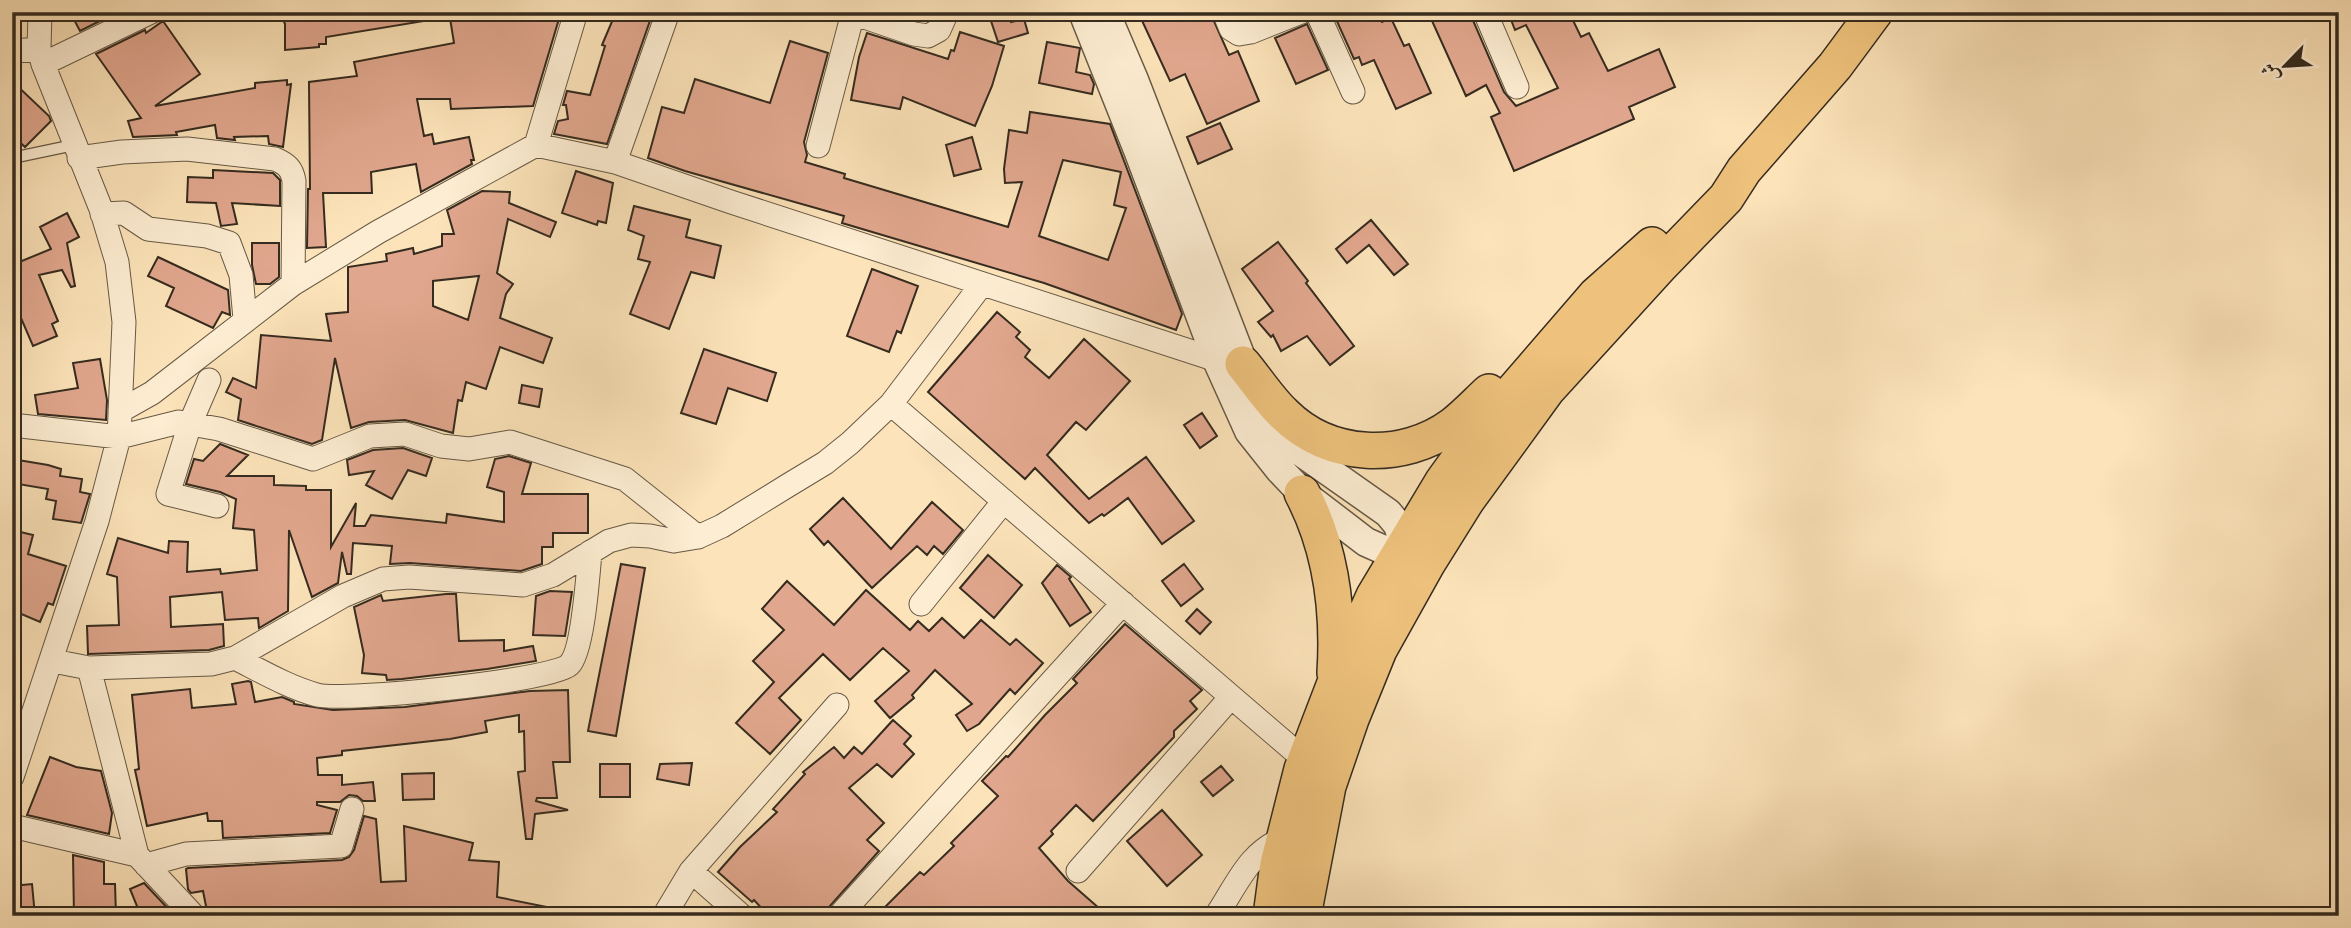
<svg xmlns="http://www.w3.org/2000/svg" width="2351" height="928" font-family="'Libre Caslon Text',Amiri,serif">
  <rect width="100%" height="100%" fill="#fce3b9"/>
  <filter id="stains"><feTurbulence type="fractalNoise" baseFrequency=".00286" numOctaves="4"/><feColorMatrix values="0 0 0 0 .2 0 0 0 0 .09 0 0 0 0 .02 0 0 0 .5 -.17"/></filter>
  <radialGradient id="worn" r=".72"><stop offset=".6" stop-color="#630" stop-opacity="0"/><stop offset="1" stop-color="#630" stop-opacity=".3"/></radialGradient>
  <!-- building -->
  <path fill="#e1a78e" stroke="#352b1f" stroke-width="2" fill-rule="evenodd" d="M70,12H118L80,31Z
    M280,12H423L424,21L326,37V44H319V47L285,50V24Z
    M449,12H561L533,106L451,109L450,99H417L424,136L432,134L434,144L469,137L474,160H471L472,164L421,192L416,164L371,172L372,193H323L326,247L307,248L308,189H310L309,82L357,76L354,62L454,43Z
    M616,12H653L607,144L554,134L558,121L568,119L566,105H563L567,91L590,95L605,46L602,45Z
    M988,12H1008L1011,22L1024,19L1028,33L998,42Z
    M1138,12H1210L1229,55L1238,51L1259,101L1207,124L1185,74L1170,81Z
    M1346,12H1378L1382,22L1391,18L1404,46L1409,44L1431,93L1396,109L1374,60L1362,65L1359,57L1354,59L1335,17Z
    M1428,12H1464L1468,20L1472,18L1504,92L1516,106L1558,88L1526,25L1515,30L1508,12H1569L1581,37L1589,33L1608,71L1659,49L1675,87L1629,107L1634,119L1514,171L1491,117L1500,113L1486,85L1466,96Z
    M163,21L200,74L155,106L255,88V83L287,80V85L291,84L283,147L269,144L268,136L234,137L235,140L217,138L215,125L176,132L177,135L133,137L128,121L141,118L96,54L145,30L146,33Z
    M1307,24L1328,70L1296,84L1275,38Z
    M960,32L1004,46L992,86L975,126L903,97L900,109L851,100L859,57L867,33L948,59L951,50L954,51Z
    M790,41L828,53L804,142L807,155L805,162L845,174L844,178L1008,227L1022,182L1005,183L1004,169L1009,130L1027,133L1030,112L1110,124L1182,314L1176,330L1044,283L842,223L844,216L685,171L648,158L662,107L684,113L695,79L770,103ZM1063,160L1121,172L1114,205L1126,208L1108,260L1039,236Z
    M1047,42L1080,48L1076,72L1090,75L1094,84L1092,94L1039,83Z
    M12,81L49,116L51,121L25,147L12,135Z
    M1220,123L1232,149L1198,164L1187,137Z
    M972,137L981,169L954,176L946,145Z
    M213,170L273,173L280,180V206L232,203L237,224L221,226L216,203L187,202L188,177L213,178Z
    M576,171L613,183L606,223L598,221L597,225L562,213Z
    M482,191L510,192L509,203L556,222L550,237L508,219L497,273L513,284L506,294L500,318L552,338L543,363L500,347L486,389L466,382L462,401L458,400L453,433L405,420L369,422L351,428L335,358L322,440L312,444L238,420L241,399L226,392L233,378L256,388L261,335L331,341L326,314L348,312V267L387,261L386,254L413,248L414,254L442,246V234H454L447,210ZM479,276L468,320L433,306V281Z
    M634,206L690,220L686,237L721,246L714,278L691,272L669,329L630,314L650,262L638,259L644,236L628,230Z
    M67,213L79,237L67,243L75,286L71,287L62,270L39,275L58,321L52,324L57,336L33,346L21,318L18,320L12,307V265L51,249L40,227Z
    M1371,220L1408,264L1394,275L1369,245L1347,263L1336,249Z
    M1278,242L1308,281L1306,283L1354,346L1330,365L1307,336L1281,351L1273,335L1271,337L1258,322L1273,311L1242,269Z
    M252,243H279V277L270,284H256L252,265Z
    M158,257L228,290L230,315L222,312L213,328L166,306L174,288L148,276Z
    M872,269L918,286L901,333L897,331L889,352L847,336Z
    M997,312L1020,332L1016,337L1030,350L1025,357L1049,378L1084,339L1130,381L1086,430L1076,422L1047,455L1089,499L1146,457L1194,521L1162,544L1128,498L1104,516L1102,514L1089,523L1035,468L1025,479L928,392Z
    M704,349L776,373L767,401L728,388L716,424L681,413Z
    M100,359L107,400L106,420L38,414L35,395L78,388L73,363Z
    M522,385L542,389L539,407L519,403Z
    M1202,413L1217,436L1200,448L1184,425Z
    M220,444L248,455L227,476H274V485L306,486V490H331V547L356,503L354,526H365L371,515L446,523L447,514L504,522V492L487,487L495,459L509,456L531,463L522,494H588V533H553V547H542V564L521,571L410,563L390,564L392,546L353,543L351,574H347L342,552L338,583L312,597L289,530L288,611L259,628L258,618L225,620L222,592L170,597L171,627L223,624L224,646L209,650L88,654L87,626L119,625L117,577L107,574L118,538L168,553L169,541L188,542L187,572L220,569L221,574L257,570L254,530L233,528L236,499L220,492L186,484L194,459L203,461Z
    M403,448L432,458L426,476L408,470L392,499L366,485L374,471L349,475L347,460L373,450Z
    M12,459L48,465L61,469L60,476L82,479L80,492L90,494L81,523L53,519L56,501L46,499L48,489L12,483Z
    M843,498L891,549L932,502L963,530L943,554L934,546L927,555L917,546L872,588L828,541L824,545L810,529Z
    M12,530L33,535L28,554L66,566L53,605L48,603L40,622L12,610Z
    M988,555L1022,585L994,618L960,588Z
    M621,564L645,568L616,736L588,731Z
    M1184,564L1203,589L1181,606L1162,581Z
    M1057,565L1071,577L1069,579L1091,612L1070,626L1042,583Z
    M787,581L834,625L866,590L910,630L918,621L929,631L942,618L964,638L981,620L1010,645L1016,639L1043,663L1015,694L1010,689L979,724L967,731L956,715L972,704L935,670L912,695L914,698L890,718L875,701L909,671L883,648L850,680L823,654L779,698L801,720L770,754L736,723L774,682L753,661L784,630L762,609Z
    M550,591L572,592L565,636L533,635L536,596Z
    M446,594H456L459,641L504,640V651L533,646L536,661L487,669L402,679L387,680L386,675L362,673L364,655L354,607L381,595L383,601Z
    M1197,609L1211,622L1200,634L1186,621Z
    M1125,624L1202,690L1190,701L1197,709L1174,731V737L1093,821L1076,805L1051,831L1053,834L1039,848L1068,881L1108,916H876L920,872L924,875L954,846L951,843L998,796L982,781L1006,756L1008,757L1045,715L1077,683L1073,679Z
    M248,681L251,682L255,702L282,697L294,702V704L333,710L405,707L530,691L568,690L570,762H553L557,798H537L536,801L568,810L535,814L532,839H526L518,772L525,771L524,731L519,732V715L485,721L487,732L450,739L342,751V755L317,758L318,775H342V785L373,782L375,801H363L357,796L349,795L340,802H317V805L337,810L330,833L223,838L222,821H208L207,813L147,826L135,770L139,769L132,695L190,689L192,708L236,704L232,684Z
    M893,720L911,736L904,744L914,754L892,777L877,764L849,788L884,823L867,840L879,851L829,907L825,916H769L754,900L752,902L718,872L740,847L777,812L773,809L805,774L803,772L834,747L844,758L854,747L862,754Z
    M50,757L76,767L101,771L112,813L109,834L27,815Z
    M692,763L689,785L657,779L660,764Z
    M600,764H630V797H600Z
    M1221,766L1233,780L1213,796L1201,782Z
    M434,773V799L403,800L402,774Z
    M1162,810L1202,855L1167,886L1127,841Z
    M364,816L376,819L381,882L406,881L404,826L473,843L469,860L499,862L497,897L552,908L551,916H208L203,891L191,893L188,889L186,869L188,868L342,860L349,857L354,850Z
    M73,855L104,862V884H115L116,916H74Z
    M144,883L175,916H141L130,889Z
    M32,884L35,916H12V886Z"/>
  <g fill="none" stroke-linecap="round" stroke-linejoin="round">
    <!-- service casing -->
    <g stroke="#675946" stroke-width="13">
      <path id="service" d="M12,158L74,145"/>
    </g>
    <!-- minor casing -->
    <g stroke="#675946" stroke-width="25">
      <path id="minor" d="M850,12L914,34L928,36L939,30L947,12
        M1224,12L1231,29L1239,34L1251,32L1301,12
        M1317,12L1353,92
        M1485,12L1517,87
        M12,51L39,49
        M43,64L151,12
        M536,145L576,12
        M818,146L853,13
        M79,158L122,152L187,149L275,159C287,164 292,169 294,181L293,284
        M615,162L668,12
        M102,214L124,213L148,229L207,236L229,243L241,275L245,319
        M209,380L190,424L168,494L217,506
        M891,404L1306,761
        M120,411L152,393L293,284L378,232L536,145L615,162L731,202L1217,360L1230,362
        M12,425L119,437L179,422L219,429L313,459L370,436L405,434L441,446L469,449L510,442L625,479L698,537
        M921,604L1004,501
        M235,658C261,671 288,687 317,695C343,702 552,681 569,665C583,652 588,574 590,552
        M53,661L89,668L211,664L235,658L343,596L383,579L409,577L523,585L553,575L609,541L631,535L650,536L674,541L698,537L722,526L787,486L825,463L850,443L891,404L982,284
        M89,668L137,855
        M12,777L97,521L119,437L124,322L117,262L101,209L43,64L39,49L40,12
        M12,826L137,855L194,916
        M146,865L186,854L341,846L352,809
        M691,871L742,916
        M1078,871L1231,697
        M664,916L691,871L837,705
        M839,916L1123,603
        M1216,916C1237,885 1248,852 1285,838"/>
    </g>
    <!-- tertiary casing -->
    <g stroke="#675946" stroke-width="31">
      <path id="tertiary" d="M1083,12L1138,150L1217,360L1249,431L1280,470L1302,493L1366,542L1384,550H1393L1419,544
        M1105,12L1134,80L1262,412L1274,430L1287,442L1388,513L1398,525L1408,559"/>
    </g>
    <!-- primary casing -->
    <g stroke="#352b1f" stroke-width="38">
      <path id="primary" d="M1243,364C1257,381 1269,400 1284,414C1329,459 1403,462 1453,425C1466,415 1477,403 1489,392
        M1302,493C1331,548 1339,610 1335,673
        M1271,916L1278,864L1302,769L1335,683L1374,596L1443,481L1482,427L1596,295L1652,245
        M1303,916L1328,786L1351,719L1379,650L1427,564L1467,500L1547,390L1661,265L1726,198L1744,170L1835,66L1875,12"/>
    </g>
    <!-- service -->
    <use href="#service" stroke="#fdedd2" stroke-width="10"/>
    <!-- minor -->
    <use href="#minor" stroke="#fdedd2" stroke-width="23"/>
    <!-- tertiary -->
    <use href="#tertiary" stroke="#fdedd2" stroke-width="28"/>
    <!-- primary -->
    <use href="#primary" stroke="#eec27c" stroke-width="35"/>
  </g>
  <!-- margin -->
  <rect width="2351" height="928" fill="none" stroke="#fce3b9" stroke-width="42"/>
  <rect x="14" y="14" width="2323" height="900" fill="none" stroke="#352b1f" stroke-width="3.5"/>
  <rect x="21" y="21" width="2309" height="886" fill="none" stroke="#352b1f" stroke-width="2"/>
  <!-- north arrow -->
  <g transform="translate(2285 66) rotate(245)" stroke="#fdedd2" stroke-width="5" paint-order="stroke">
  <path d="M0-5L12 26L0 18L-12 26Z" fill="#352b1f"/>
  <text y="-10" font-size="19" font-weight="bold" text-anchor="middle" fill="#352b1f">ش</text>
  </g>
  <rect width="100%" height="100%" filter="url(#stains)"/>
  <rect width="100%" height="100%" fill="url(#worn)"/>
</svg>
